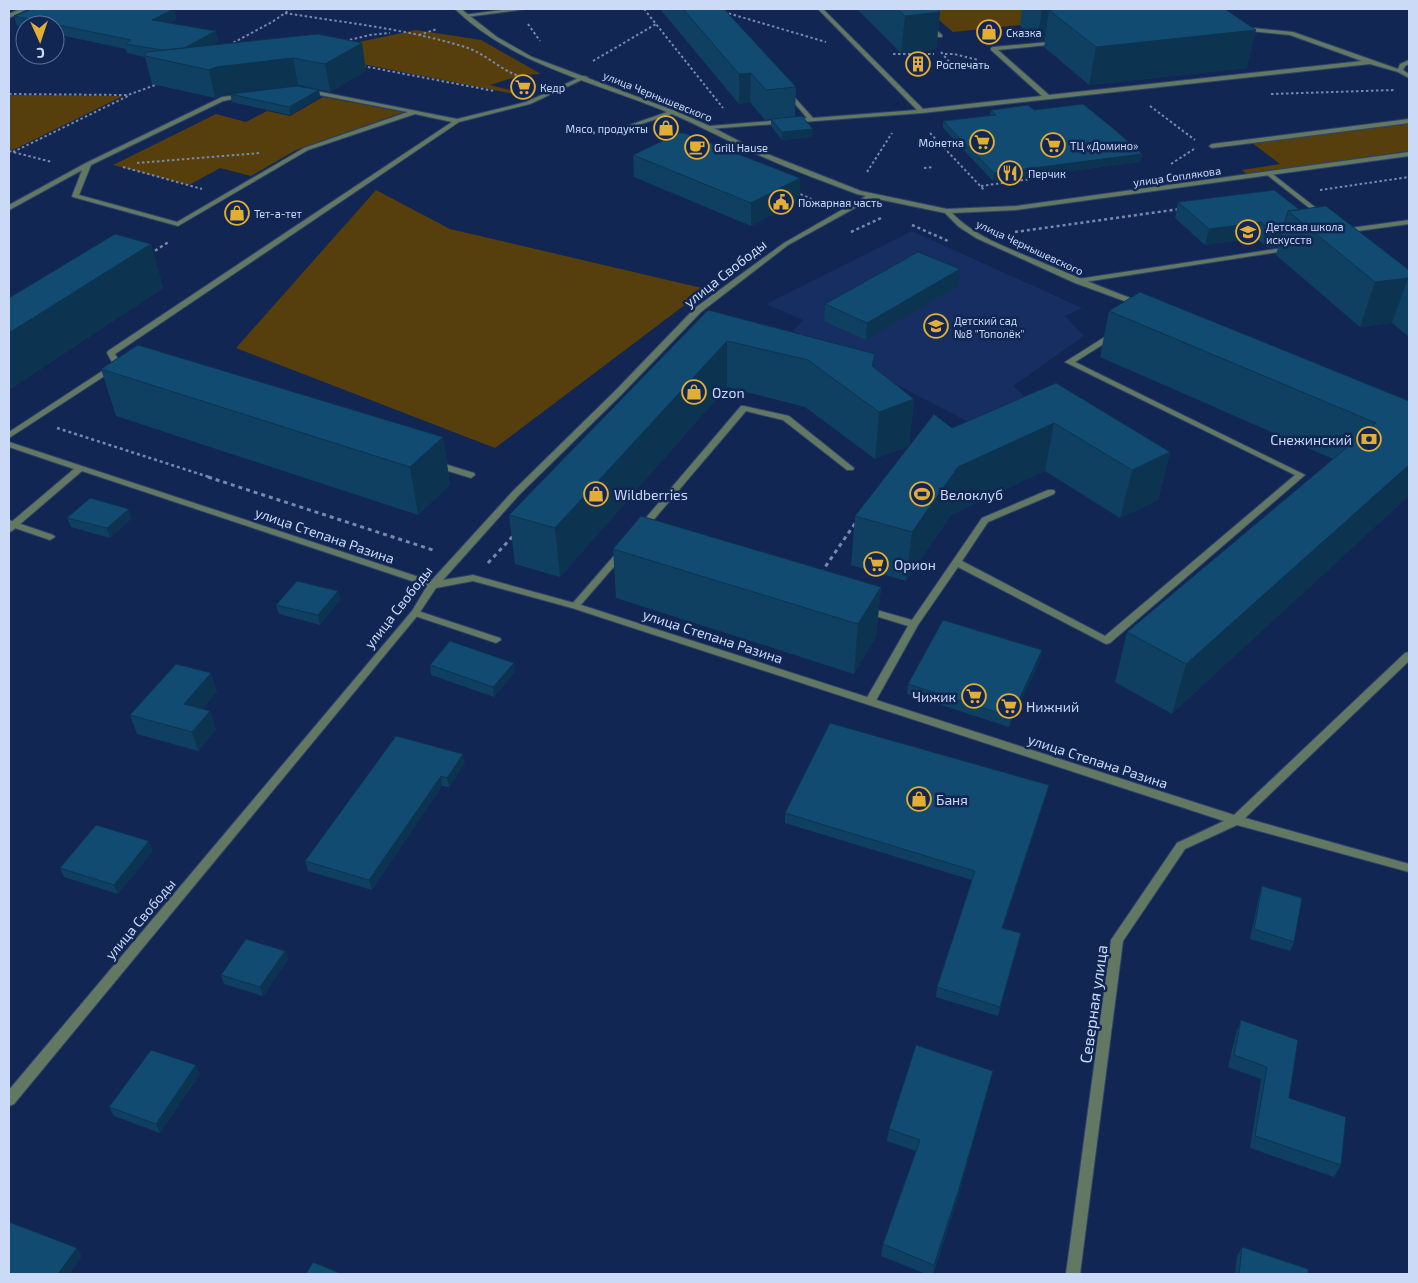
<svg xmlns="http://www.w3.org/2000/svg" width="1418" height="1283" font-family="'Exo 2',sans-serif">
  <rect width="100%" height="100%" fill="#112653"/>
  <!-- built -->
  <path fill="#162e61" d="M912,231L1082,308L1065,316L1084,336L1013,386L1028,400L976,426L793,331L803,320L766,304Z"/>
  <!-- green -->
  <path fill="#563f0c" d="M913,9H1163L1166,10L953,32L933,15Z
    M416,30L481,40L541,74L522,75L490,85L531,95L529,97L306,53Z
    M9,95L123,96L13,150L9,149Z
    M323,97L404,112L296,150L251,176L220,168L189,185L113,165L216,114L246,122L267,111L290,116Z
    M1409,121V151L1247,174L1242,170L1280,164L1251,142Z
    M376,190L450,229L706,289L495,448L236,348Z"/>
  <g fill="none" stroke-linecap="round" stroke-linejoin="round">
    <!-- service casing -->
    <g stroke="#2f436d" stroke-width="2">
      <path id="service" d="M510,9H526L466,17L463,15Z
        M818,9H823L923,109L1042,96L991,50V48L993,47L1059,41V43L1057,44L998,50L1049,95L1362,61L1290,35L1241,30V28L1243,27L1293,32L1398,69L1400,64L1409,60V64L1405,66L1403,70L1409,74V78L1398,72L1370,64L922,113L708,129V127L710,126L807,118L785,92L788,90L813,118L917,110Z
        M908,9H913L942,35V37H938Z
        M583,76L588,77L530,104L459,122L115,354L121,364L120,366L9,438V432L113,364L107,353L108,351L452,122L415,114L308,150L178,226L73,197L72,196L82,170L11,209L9,210V205L86,163L222,97L245,94L248,96L223,101L91,165L79,195L177,222L304,148L408,112L304,92L303,91L306,89L457,119L526,102Z
        M673,110L676,112L675,113L629,128L624,127Z
        M1409,119V123L1212,148L1209,146L1212,144Z
        M1266,172H1270L1325,215V217H1321L1266,174Z
        M1409,220V224L1343,233L1340,231L1343,229Z
        M1289,247L1293,249L1291,250L1078,283L1074,281L1078,279Z
        M1111,333H1114L1118,335L1075,362L1305,475L1110,643L1106,644L958,567L918,625L874,704H866L865,701L908,626L863,612L861,610L866,607L912,620L982,518L1048,490H1054L1055,492L1054,494L988,522L962,561L1105,636L1295,475L1065,362Z
        M741,406H744L789,416L854,468L853,470H847L783,420L746,411L645,530H639L637,528L639,526Z
        M435,461L474,473L475,475L471,478L432,466L431,464L432,462Z
        M9,520L53,535L55,537L50,540L9,526Z
        M622,549L625,550L627,552L625,554L578,608H572L570,606L572,604L619,550Z
        M415,610L500,638L501,640L496,643L412,615L410,613Z"/>
    </g>
    <!-- minor casing -->
    <g stroke="#2f436d" stroke-width="2">
      <path id="minor" d="M20,9H27L9,18V14Z
        M455,9H461L497,37L532,57L675,111L712,127L752,148L861,191L947,209L1016,206L1409,152V156L1016,210L952,213C973,235 1001,245 1029,257C1067,273 1105,289 1144,303V307H1141L1075,283L976,238L959,227L945,213L873,198L788,245L701,312L621,395L519,495L443,580L473,575L578,604L1234,815L1405,653L1409,652V661L1245,818L1409,864V872L1237,825L1185,849L1123,941L1080,1274H1066L1111,940L1177,843L1224,821L572,608L473,581L436,588L418,615L14,1104L9,1106V1090L412,611L427,586L82,471L12,531L9,532V524L74,469L9,447V442L431,581L513,491L615,391L695,308L784,243L866,196L857,194C820,180 783,167 748,150C722,138 698,125 672,114C599,83 514,66 455,9Z"/>
    </g>
    <!-- path-far2 -->
    <path stroke="#7789ad" stroke-width="2" stroke-dasharray="2.5 2.5" stroke-linecap="butt" d="M644,9L723,108
      M724,12L826,42
      M285,13C346,23 409,29 468,48C490,56 506,76 529,78
      M528,24L540,41
      M419,35L437,29
      M345,41L370,35L390,33
      M229,45L272,22L291,9
      M941,52L951,64
      M893,54H934
      M945,54H954L978,60
      M593,61L656,24
      M363,66L494,91
      M9,94L128,95L158,84
      M1271,94L1395,90
      M1150,106L1195,140
      M930,133L985,191
      M9,151L52,162
      M13,152L128,96
      M137,163L260,153
      M1171,164L1194,149
      M123,167L202,189
      M924,168L933,167
      M867,172L892,133
      M981,186L1045,177L1048,179
      M1320,190L1409,177
      M796,192L820,203"/>
    <!-- path-far1 -->
    <path stroke="#7789ad" stroke-width="2.5" stroke-dasharray="3 3" stroke-linecap="butt" d="M912,225L948,241
      M851,232L881,218
      M1015,232L1180,209
      M150,254L170,241
      M57,428L212,478"/>
    <!-- path -->
    <path stroke="#7789ad" stroke-width="3" stroke-dasharray="4 4" stroke-linecap="butt" d="M208,477L436,551
      M488,563L514,535
      M821,573L856,522"/>
    <!-- service -->
    <use href="#service" fill="#637862" fill-rule="evenodd"/>
    <!-- minor -->
    <use href="#minor" fill="#637862" fill-rule="evenodd"/>
  </g>
  <!-- wall -->
  <path fill="#0f4062" d="M174,9L176,19L169,23L218,41L210,45L318,34L366,71L330,92L298,85L222,95L215,98L152,84L145,57L127,53L126,49L55,34V25H25V27L17,26L14,16Z
    M660,9H724L796,87L795,117L812,137L782,140L771,126V119L765,120L750,102L739,104Z
    M857,9H936L940,12L936,49L901,53Z
    M1022,9H1225L1247,68L1089,85L1044,47L1045,40L1037,41L1020,26Z
    M319,90L320,97L290,115L232,102L230,94Z
    M991,110H1034L1142,154L1140,162L993,181L943,128V121L990,115Z
    M633,155L800,178L799,201L751,226L634,177Z
    M1178,202L1300,210L1409,270V337L1392,323L1360,327L1276,255L1278,247L1268,248L1256,238L1205,245L1175,218Z
    M151,244L163,288L12,388L9,387V298Z
    M958,286L866,340L824,321L825,304Z
    M708,310L875,354L874,367L914,399L909,446L875,459L805,407L727,387L560,577L515,564L509,515Z
    M1109,311L1409,401L1172,714L1115,682L1127,632L1333,459L1100,357Z
    M101,369L443,437L450,485L418,515L116,416Z
    M1056,383L1170,452L1158,500L1120,518L1045,471L951,515L906,581L851,565L855,516L952,428Z
    M67,518H132L110,538L71,527Z
    M613,549L881,587L876,636L854,674L616,598Z
    M338,591L340,600L320,625L279,614L276,605Z
    M1042,650L1040,660L1009,727L907,694L908,684Z
    M430,665L515,672L494,697L431,675Z
    M211,673L217,692L202,709L210,711L216,730L198,751L137,734L130,715Z
    M396,736L465,763L449,787L442,786L372,890L308,871L305,861Z
    M1049,785L1047,794L1003,928L1019,942L998,1016L936,997L937,987L972,880L785,823V813Z
    M153,851L118,894L64,877L60,868Z
    M1262,886L1294,942L1290,951L1250,939L1259,896Z
    M285,951L288,960L263,996L224,984L221,975Z
    M1241,1020L1289,1098L1341,1165L1334,1177L1250,1148L1261,1079L1228,1067L1236,1033Z
    M993,1071L957,1201L933,1274H926L881,1256L883,1244L916,1151L887,1141L889,1129Z
    M200,1074L160,1133L114,1116L109,1107Z
    M1242,1247L1308,1274H1235L1237,1256Z"/>
  <!-- shaded-wall -->
  <path fill="#0c3450" d="M174,9L176,19L154,29L152,20Z
    M1042,9H1189L1049,10L1045,40L1037,41Z
    M940,12L936,49L901,53L905,16Z
    M1256,30L1247,68L1089,85L1096,47Z
    M216,31L218,41L178,62L176,53Z
    M362,43L366,71L330,92L325,64Z
    M293,58L298,85L222,95L215,98L209,70L216,67Z
    M751,73L750,102L739,104V74Z
    M319,90L320,97L290,115L289,107Z
    M813,129L812,137L782,140V132Z
    M1142,154L1140,162L993,181L994,173Z
    M800,178L799,201L751,226V203Z
    M1261,222L1256,238L1205,245L1209,229Z
    M1282,231L1278,247L1268,248L1273,232Z
    M151,244L163,288L12,388L9,380V333Z
    M960,269L958,286L866,340L867,323Z
    M1408,278L1392,323L1360,327L1375,282Z
    M727,341V387L560,577L555,528Z
    M875,354L871,400L872,366Z
    M914,399L909,446L875,459L879,412Z
    M1054,423L1045,471L951,515L906,581L912,532L958,467Z
    M443,437L450,485L418,515L410,467Z
    M1170,452L1158,500L1120,518L1132,470Z
    M1409,465V496L1172,714L1186,664Z
    M129,509L132,518L110,538L107,528Z
    M881,587L876,636L854,674L858,624Z
    M338,591L340,600L320,625L318,615Z
    M1042,650L1040,660L1009,727L1011,717Z
    M514,663L515,672L494,697L493,687Z
    M211,673L217,692L190,723L184,704Z
    M210,711L216,730L198,751L192,732Z
    M463,754L465,763L449,787L447,778Z
    M441,776L442,786L372,890L369,880Z
    M1049,785L1047,794L1000,937L1002,928Z
    M149,841L153,851L118,894L114,885Z
    M1021,933L1019,942L998,1016L1000,1007Z
    M285,951L288,960L263,996L260,987Z
    M196,1065L200,1074L160,1133L156,1124Z
    M993,1071L957,1201L932,1274L934,1265Z
    M77,1248L82,1256L70,1274H58Z"/>
  <!-- building -->
  <path fill="#114b72" stroke="#0c3450" d="M32,9H174L152,20L216,31L184,48L163,50L125,44L131,40L14,16Z
    M683,9H724L796,87L766,90L751,73L739,74Z
    M897,9H936L940,12L905,16Z
    M1061,9H1225L1256,30L1096,47L1049,10Z
    M318,34L362,43L325,64L293,58L216,67L209,70L145,56L146,52Z
    M297,86L319,90L289,107L230,94Z
    M1083,104L1114,129L1142,154L994,173L943,121L996,115L991,110L1028,105L1034,110Z
    M802,116L813,129L782,132L771,119Z
    M679,133H684L800,178L751,203L633,155Z
    M1274,190L1300,210L1288,211L1282,231L1273,232L1261,222L1209,229L1178,202Z
    M1326,206L1409,270V279L1408,278L1375,282L1288,211Z
    M115,234L151,244L9,333V298Z
    M918,252L960,269L867,323L825,304Z
    M1140,292L1409,401V465L1186,664L1127,632L1376,423L1109,311Z
    M708,310L875,354L872,366L914,399L879,412L808,360L727,341L555,528L509,515Z
    M138,345L443,437L410,467L101,369Z
    M1056,383L1170,452L1132,470L1054,423L958,467L912,532L855,516L934,414L952,428Z
    M90,498L129,509L107,528L67,518Z
    M641,516L881,587L858,624L613,549Z
    M297,581L338,591L318,615L276,605Z
    M943,620L1042,650L1011,717L908,684Z
    M450,641L514,663L493,687L430,665Z
    M176,664L211,673L184,704L210,711L192,732L130,715Z
    M830,723L1049,785L1002,928L1021,933L1000,1007L937,987L975,871L785,813Z
    M396,736L463,754L447,778L441,776L369,880L305,861Z
    M96,825L149,841L114,885L60,868Z
    M1262,886L1302,898L1294,942L1254,929Z
    M246,939L285,951L260,987L221,975Z
    M1241,1020L1298,1040L1289,1098L1346,1117L1341,1165L1255,1136L1267,1067L1234,1055Z
    M916,1045L993,1071L959,1189L934,1265L883,1244L920,1140L889,1129Z
    M151,1050L196,1065L156,1124L109,1107Z
    M9,1222L77,1248L58,1274H9Z
    M1242,1247L1308,1269V1274H1239Z
    M313,1262L342,1274H306Z"/>
  <!-- icons -->
  <defs>
    <g id="shop-ring" transform="scale(1.25)"><circle r="9.5" fill="#112653" stroke="#e3ae35" stroke-width="1.5"/><path d="M-5-2.5h2.3a2.7 3.5 0 0 1 5.4 0H5L5.5 6h-11ZM-1.5-2.5h3a1.5 2.3 0 0 0-3 0Z" fill="#e3ae35"/></g>
    <g id="building-ring" transform="scale(1.25)"><circle r="9.5" fill="#112653" stroke="#e3ae35" stroke-width="1.5"/><path d="M-4-6H4V6H1V3H-1V6H-4ZM-2.5-4.3h1.7v1.8h-1.7ZM.8-4.3h1.7v1.8H.8ZM-2.5-1h1.7V.8h-1.7ZM.8-1h1.7V.8H.8Z" fill="#e3ae35"/></g>
    <g id="supermarket-ring" transform="scale(1.25)"><circle r="9.5" fill="#112653" stroke="#e3ae35" stroke-width="1.5"/><path d="M-6-5.5h2.5l.6 2H6L4.5 2H-2.5L-4.4-4H-6ZM-1.5 3.2a1.3 1.3 0 1 0 .1 0ZM3 3.2a1.3 1.3 0 1 0 .1 0Z" fill="#e3ae35"/></g>
    <g id="cafe-ring" transform="scale(1.25)"><circle r="9.5" fill="#112653" stroke="#e3ae35" stroke-width="1.5"/><path d="M-5.5-4.5H6V0H3Q3 3.5 0 3.5H-2.5Q-5.5 3.5-5.5 0ZM3-3.2v2h1.7v-2ZM-6 4.5H4V6H-6Z" fill="#e3ae35"/></g>
    <g id="restaurant-ring" transform="scale(1.25)"><circle r="9.5" fill="#112653" stroke="#e3ae35" stroke-width="1.5"/><path d="M-5-6h1v4h1v-4h1v4h1v-4h1v5L-1.5 .5V6h-2V.5L-5-1ZM5-6V6H3V1.5H1.5Q1.5-4 5-6Z" fill="#e3ae35"/></g>
    <g id="civic-ring" transform="scale(1.25)"><circle r="9.5" fill="#112653" stroke="#e3ae35" stroke-width="1.5"/><path d="M-.6-6.5H3V-4.5H.6V-3L4-1V1h2V6H-6V1h2V-1L-.6-3ZM-1.2 2.5V6h2.4V2.5Z" fill="#e3ae35"/></g>
    <g id="school-ring" transform="scale(1.25)"><circle r="9.5" fill="#112653" stroke="#e3ae35" stroke-width="1.5"/><path d="M0-5L7-2L0 1L-7-2ZM-4 1L0 2.5L4 1V4Q0 6-4 4Z" fill="#e3ae35"/></g>
    <g id="bank-ring" transform="scale(1.25)"><circle r="9.5" fill="#112653" stroke="#e3ae35" stroke-width="1.5"/><path d="M-6-4H6V4H-6ZM0-2.3a2.3 2.3 0 1 0 0 4.6a2.3 2.3 0 1 0 0-4.6Z" fill="#e3ae35"/></g>
    <g id="stadium-ring" transform="scale(1.25)"><circle r="9.5" fill="#112653" stroke="#e3ae35" stroke-width="1.5"/><path d="M0-5a6.5 5 0 1 0 0 10a6.5 5 0 1 0 0-10ZM-3.5-1.8h7v3.6h-7Z" fill="#e3ae35"/></g>
  </defs>
  <g fill-rule="evenodd">
    <use href="#shop-ring" x="989" y="32"/>
    <use href="#building-ring" x="918" y="64"/>
    <use href="#supermarket-ring" x="523" y="87"/>
    <use href="#shop-ring" x="666" y="128"/>
    <use href="#supermarket-ring" x="982" y="142"/>
    <use href="#supermarket-ring" x="1053" y="145"/>
    <use href="#cafe-ring" x="697" y="147"/>
    <use href="#restaurant-ring" x="1010" y="173"/>
    <use href="#civic-ring" x="781" y="202"/>
    <use href="#shop-ring" x="237" y="213"/>
    <use href="#school-ring" x="1248" y="232"/>
    <use href="#school-ring" x="936" y="326"/>
    <use href="#shop-ring" x="694" y="392"/>
    <use href="#bank-ring" x="1369" y="439"/>
    <use href="#shop-ring" x="596" y="494"/>
    <use href="#stadium-ring" x="922" y="494"/>
    <use href="#supermarket-ring" x="876" y="564"/>
    <use href="#supermarket-ring" x="974" y="696"/>
    <use href="#supermarket-ring" x="1009" y="706"/>
    <use href="#shop-ring" x="919" y="799"/>
  </g>
  <g text-anchor="middle" dominant-baseline="central" stroke-width="5" stroke-linejoin="round" paint-order="stroke">
    <!-- far-poi labels -->
    <g font-size="11" fill="#cbdaf7" stroke="#112653" text-anchor="start">
      <text x="1006" y="32">Сказка</text>
      <text x="936" y="64">Роспечать</text>
      <text x="540" y="87">Кедр</text>
      <text x="648" y="128" text-anchor="end">Мясо, продукты</text>
      <text x="964" y="142" text-anchor="end">Монетка</text>
      <text x="1070" y="145">ТЦ «Домино»</text>
      <text x="714" y="147">Grill Hause</text>
      <text x="1028" y="173">Перчик</text>
      <text x="798" y="202">Пожарная часть</text>
      <text x="254" y="213">Тет-а-тет</text>
      <text x="1266" y="226">Детская школа<tspan x="1266" dy="13">искусств</tspan></text>
      <text x="954" y="320">Детский сад<tspan x="954" dy="13">№8 "Тополёк"</tspan></text>
    </g>
    <!-- far-street labels -->
    <g font-size="11" fill="#cbdaf7" stroke="#112653">
      <text transform="translate(658 96) rotate(22)">улица Чернышевского</text>
      <text transform="translate(1177 176) rotate(-8)">улица Соплякова</text>
      <text transform="translate(1030 247) rotate(25)">улица Чернышевского</text>
    </g>
    <!-- street labels -->
    <g font-size="14" fill="#cbdaf7" stroke="#112653">
      <text transform="translate(725 273) rotate(-38)">улица Свободы</text>
      <text transform="translate(325 535) rotate(19)">улица Степана Разина</text>
      <text transform="translate(398 607) rotate(-52)">улица Свободы</text>
      <text transform="translate(713 636) rotate(18)">улица Степана Разина</text>
      <text transform="translate(1098 761) rotate(18)">улица Степана Разина</text>
      <text transform="translate(140 919) rotate(-50)">улица Свободы</text>
    </g>
    <!-- poi labels -->
    <g font-size="14" fill="#cbdaf7" stroke="#112653" text-anchor="start">
      <text x="712" y="392">Ozon</text>
      <text x="1352" y="439" text-anchor="end">Снежинский</text>
      <text x="614" y="494">Wildberries</text>
      <text x="940" y="494">Велоклуб</text>
      <text x="894" y="564">Орион</text>
      <text x="956" y="696" text-anchor="end">Чижик</text>
      <text x="1026" y="706">Нижний</text>
      <text x="936" y="799">Баня</text>
    </g>
    <!-- near-street labels -->
    <g font-size="16" fill="#cbdaf7" stroke="#112653">
      <text transform="translate(1093 1004) rotate(-82)">Северная улица</text>
    </g>
  </g>
  <!-- border -->
  <rect width="1418" height="1283" fill="none" stroke="#cbdaf7" stroke-width="20"/>
  <!-- north arrow -->
  <g transform="translate(40 40) rotate(177)"><circle r="24" fill="#112653" stroke="#5b6e95"/>
  <path d="M0-4L9 19L0 12L-9 19Z" fill="#e3ae35"/>
  <text y="-8" font-size="14" font-weight="bold" text-anchor="middle" fill="#cbdaf7">С</text>
  </g>
</svg>
